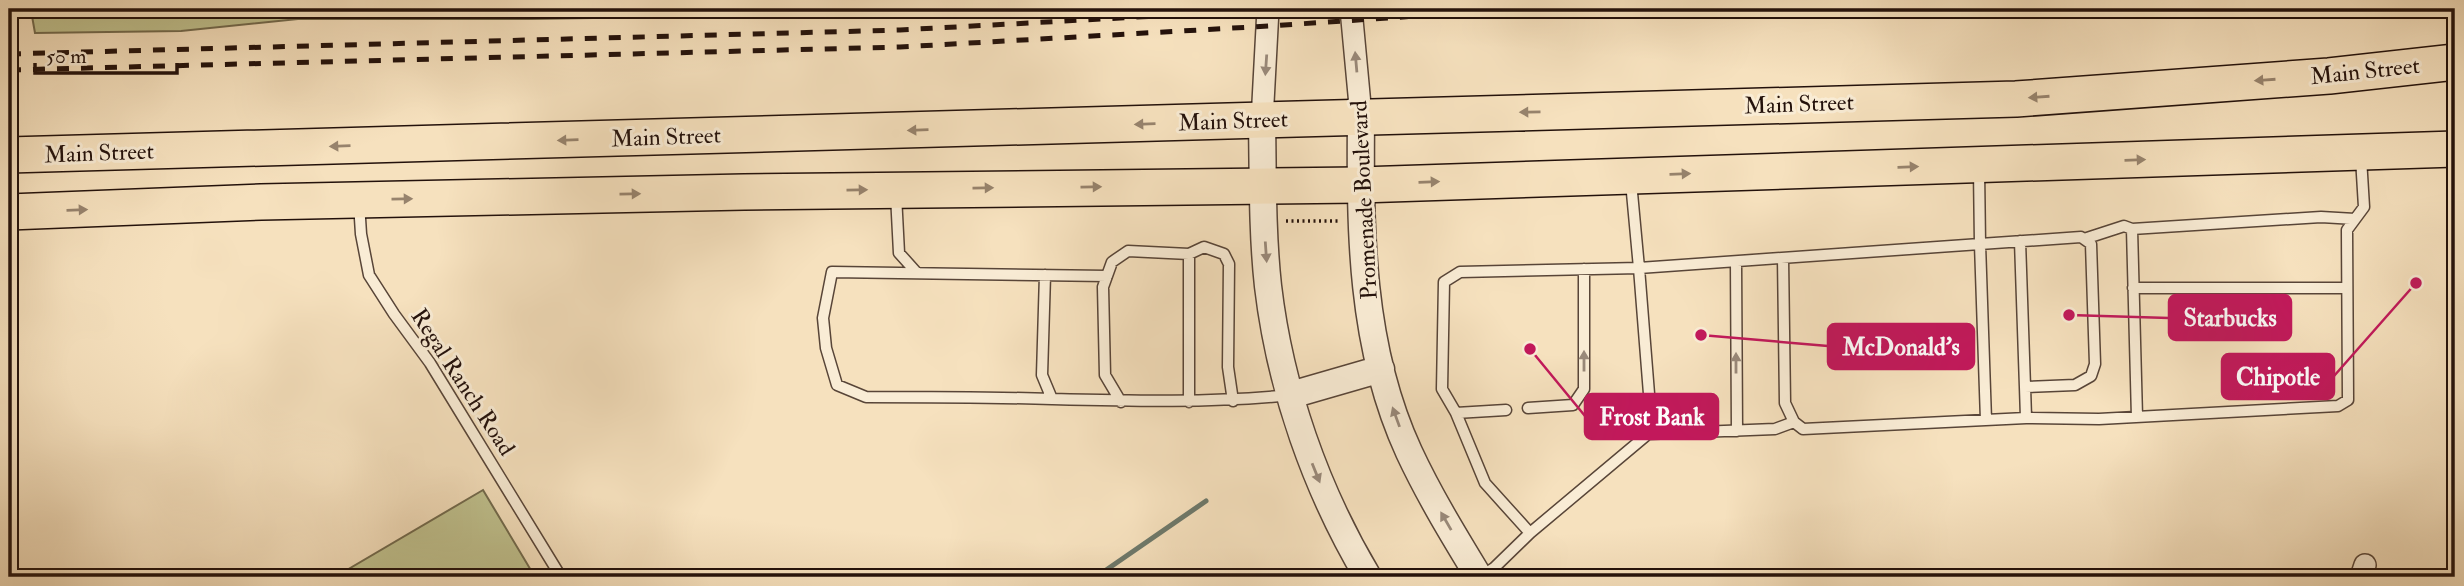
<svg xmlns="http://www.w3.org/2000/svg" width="2464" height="586" font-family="'IM FELL Double Pica',serif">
  <rect width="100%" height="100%" fill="#f6e1be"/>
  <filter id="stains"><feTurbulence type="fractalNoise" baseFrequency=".00286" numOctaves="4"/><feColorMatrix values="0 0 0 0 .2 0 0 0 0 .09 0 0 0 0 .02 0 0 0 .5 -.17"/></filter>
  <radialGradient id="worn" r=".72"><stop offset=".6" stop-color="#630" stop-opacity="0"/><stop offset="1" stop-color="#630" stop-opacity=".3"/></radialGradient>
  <!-- green -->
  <path fill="#c0c28f" stroke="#726a4d" stroke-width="2" d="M77,9H921L916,13L531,19H298L181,31L35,33L32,16Z
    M483,490L535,577H335Z"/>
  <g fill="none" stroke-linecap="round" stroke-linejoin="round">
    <!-- stream -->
    <path stroke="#6d796b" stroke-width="5" d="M1096,577L1206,501"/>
    <!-- service casing -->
    <g stroke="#584538" stroke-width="13">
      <path id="service" d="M896,195L899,253L917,273
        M359,203L361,234L369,275L394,314L430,363L561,577
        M2132,229L2321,217L2355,219
        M2084,239L2124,226L2132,229L2137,417
        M2020,241L2025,387
        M1783,258L1785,403L1794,422L1803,429L2026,418L2025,387L2075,385L2091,376L2095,364L2091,244L2081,237L1980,244L1986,420
        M1736,262L1737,431
        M1045,275L1042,375L1052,399
        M1107,276L832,272L823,318L826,348L837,385L866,397C928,397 990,397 1052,399C1132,401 1211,403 1291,395
        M2133,288H2347
        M1121,402L1105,375L1103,287L1112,262L1128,251L1189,254L1204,247L1224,254L1229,264L1228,367L1233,401
        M1189,402V254
        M1528,408L1573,405L1584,389V269
        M1456,413L1506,410
        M2026,418L2099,419L2338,406L2348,400L2347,230L2364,207L2361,158
        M1648,434L1651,419L1639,268L1980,244L1979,170
        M1530,533L1648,434L1775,429L1794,422
        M1480,577L1494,568L1530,533L1485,483L1456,413L1442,389L1444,282L1460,272L1639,268L1631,182"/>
    </g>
    <!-- minor casing -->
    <g stroke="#584538" stroke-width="24">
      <path id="minor" d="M1351,9L1361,116
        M1262,121L1268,9
        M2361,577L2365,565"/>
    </g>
    <!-- tertiary casing -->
    <g stroke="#584538" stroke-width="29">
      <path id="tertiary" d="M1361,116C1360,230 1360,346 1409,452C1429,495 1454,536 1479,577
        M1262,121C1263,176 1262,231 1268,286C1280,388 1316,490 1368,577
        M1291,395L1381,369"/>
    </g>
    <!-- trunk casing -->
    <g stroke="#23110b" stroke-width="38">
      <path id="trunk" d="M9,155L2016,99L2329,76L2455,62
        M9,212L261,202L744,192L1360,185L2455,149"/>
    </g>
    <!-- path -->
    <path stroke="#23110b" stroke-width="3.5" stroke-dasharray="2 3.5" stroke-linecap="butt" d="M1286,221H1341"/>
    <!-- service -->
    <use href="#service" stroke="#f9ecd5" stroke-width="10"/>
    <!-- minor -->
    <use href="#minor" stroke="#f9ecd5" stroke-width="21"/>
    <!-- tertiary -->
    <use href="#tertiary" stroke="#f9ecd5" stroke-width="26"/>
    <!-- trunk -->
    <use href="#trunk" stroke="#f6e1be" stroke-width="35"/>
    <!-- rail -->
    <path stroke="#23110b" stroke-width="5" stroke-dasharray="12 12" stroke-linecap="butt" d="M9,54L900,30L1284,9
      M9,70L900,47L1269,26L1520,9"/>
  </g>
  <!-- one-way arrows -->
  <defs><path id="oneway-solid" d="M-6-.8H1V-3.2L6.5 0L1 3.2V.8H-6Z" transform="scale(1.75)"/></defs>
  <g fill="#99897a">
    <use href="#oneway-solid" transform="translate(1356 62) rotate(-95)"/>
    <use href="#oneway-solid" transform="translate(1266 65) rotate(94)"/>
    <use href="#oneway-solid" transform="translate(1266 252) rotate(86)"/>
    <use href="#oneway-solid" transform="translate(1584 361) rotate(-90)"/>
    <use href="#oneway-solid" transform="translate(1736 363) rotate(-90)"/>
    <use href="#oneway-solid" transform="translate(1396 417) rotate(-110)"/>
    <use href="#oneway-solid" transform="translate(1316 473) rotate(68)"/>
    <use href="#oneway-solid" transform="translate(1446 521) rotate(-120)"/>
  </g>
  <g fill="#97836d">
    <use href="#oneway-solid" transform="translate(2265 80) rotate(176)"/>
    <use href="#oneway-solid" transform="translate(2039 97) rotate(176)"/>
    <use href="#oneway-solid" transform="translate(1530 112) rotate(179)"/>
    <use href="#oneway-solid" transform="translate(1145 124) rotate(178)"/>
    <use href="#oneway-solid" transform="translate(918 130) rotate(178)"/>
    <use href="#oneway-solid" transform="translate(568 140) rotate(178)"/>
    <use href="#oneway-solid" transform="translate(340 146) rotate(178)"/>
    <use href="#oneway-solid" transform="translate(2135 160) rotate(-2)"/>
    <use href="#oneway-solid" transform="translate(1908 167) rotate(-2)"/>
    <use href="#oneway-solid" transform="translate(1680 174) rotate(-2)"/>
    <use href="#oneway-solid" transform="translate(1429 182) rotate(-2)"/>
    <use href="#oneway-solid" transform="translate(1091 187) rotate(-1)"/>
    <use href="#oneway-solid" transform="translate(983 188) rotate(-1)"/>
    <use href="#oneway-solid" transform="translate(857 190) rotate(-1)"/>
    <use href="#oneway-solid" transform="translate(630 194) rotate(-1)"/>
    <use href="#oneway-solid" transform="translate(402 199) rotate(-1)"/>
    <use href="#oneway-solid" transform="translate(77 210) rotate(-2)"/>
  </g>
  <g text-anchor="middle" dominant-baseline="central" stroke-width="6" stroke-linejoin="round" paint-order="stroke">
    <!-- street labels -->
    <g font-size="23" fill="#23110b" stroke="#f9ecd5">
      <text transform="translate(2365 71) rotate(-6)">Main Street</text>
      <text transform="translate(1799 104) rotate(-2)">Main Street</text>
      <text transform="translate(1233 121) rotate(-2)">Main Street</text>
      <text transform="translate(666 137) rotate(-2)">Main Street</text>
      <text transform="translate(99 153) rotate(-2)">Main Street</text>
      <text transform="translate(1364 200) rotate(-93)">Promenade Boulevard</text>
      <text transform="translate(463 382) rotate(57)">Regal Ranch Road</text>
    </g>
  </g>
  <!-- callouts -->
  <path fill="none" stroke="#c2185b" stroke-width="2.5" d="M2069 315L2169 318M1701 335L1828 346M2416 283L2334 376M1530 349L1585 416"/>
  <g fill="#c2185b" stroke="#f9ecd5" stroke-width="2.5">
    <circle cx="2069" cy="315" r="7"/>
    <circle cx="1701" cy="335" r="7"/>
    <circle cx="2416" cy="283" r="7"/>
    <circle cx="1530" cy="349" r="7"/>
  </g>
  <g fill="#c2185b" stroke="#c2185b" stroke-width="2.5">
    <rect x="2169" y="295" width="122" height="45" rx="7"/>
    <rect x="1828" y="324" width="146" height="45" rx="7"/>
    <rect x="2222" y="354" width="112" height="45" rx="7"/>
    <rect x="1585" y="394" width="133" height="45" rx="7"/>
  </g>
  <g font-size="24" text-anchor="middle" font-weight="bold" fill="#fff">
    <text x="2230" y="326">Starbucks</text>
    <text x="1901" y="355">McDonald's</text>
    <text x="2278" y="385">Chipotle</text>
    <text x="1652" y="425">Frost Bank</text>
  </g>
  <!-- margin -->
  <rect width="2464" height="586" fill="none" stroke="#f6e1be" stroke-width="35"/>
  <rect x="10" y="10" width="2443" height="565" fill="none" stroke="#23110b" stroke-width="3.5"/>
  <rect x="18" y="18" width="2429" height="551" fill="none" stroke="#23110b" stroke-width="2"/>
  <!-- scale -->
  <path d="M35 63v10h142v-10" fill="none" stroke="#23110b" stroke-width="3.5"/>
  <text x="46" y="63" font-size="21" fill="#23110b" stroke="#f9ecd5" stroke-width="5" paint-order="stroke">50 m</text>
  <rect width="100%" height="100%" filter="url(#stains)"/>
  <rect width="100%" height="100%" fill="url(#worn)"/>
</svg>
